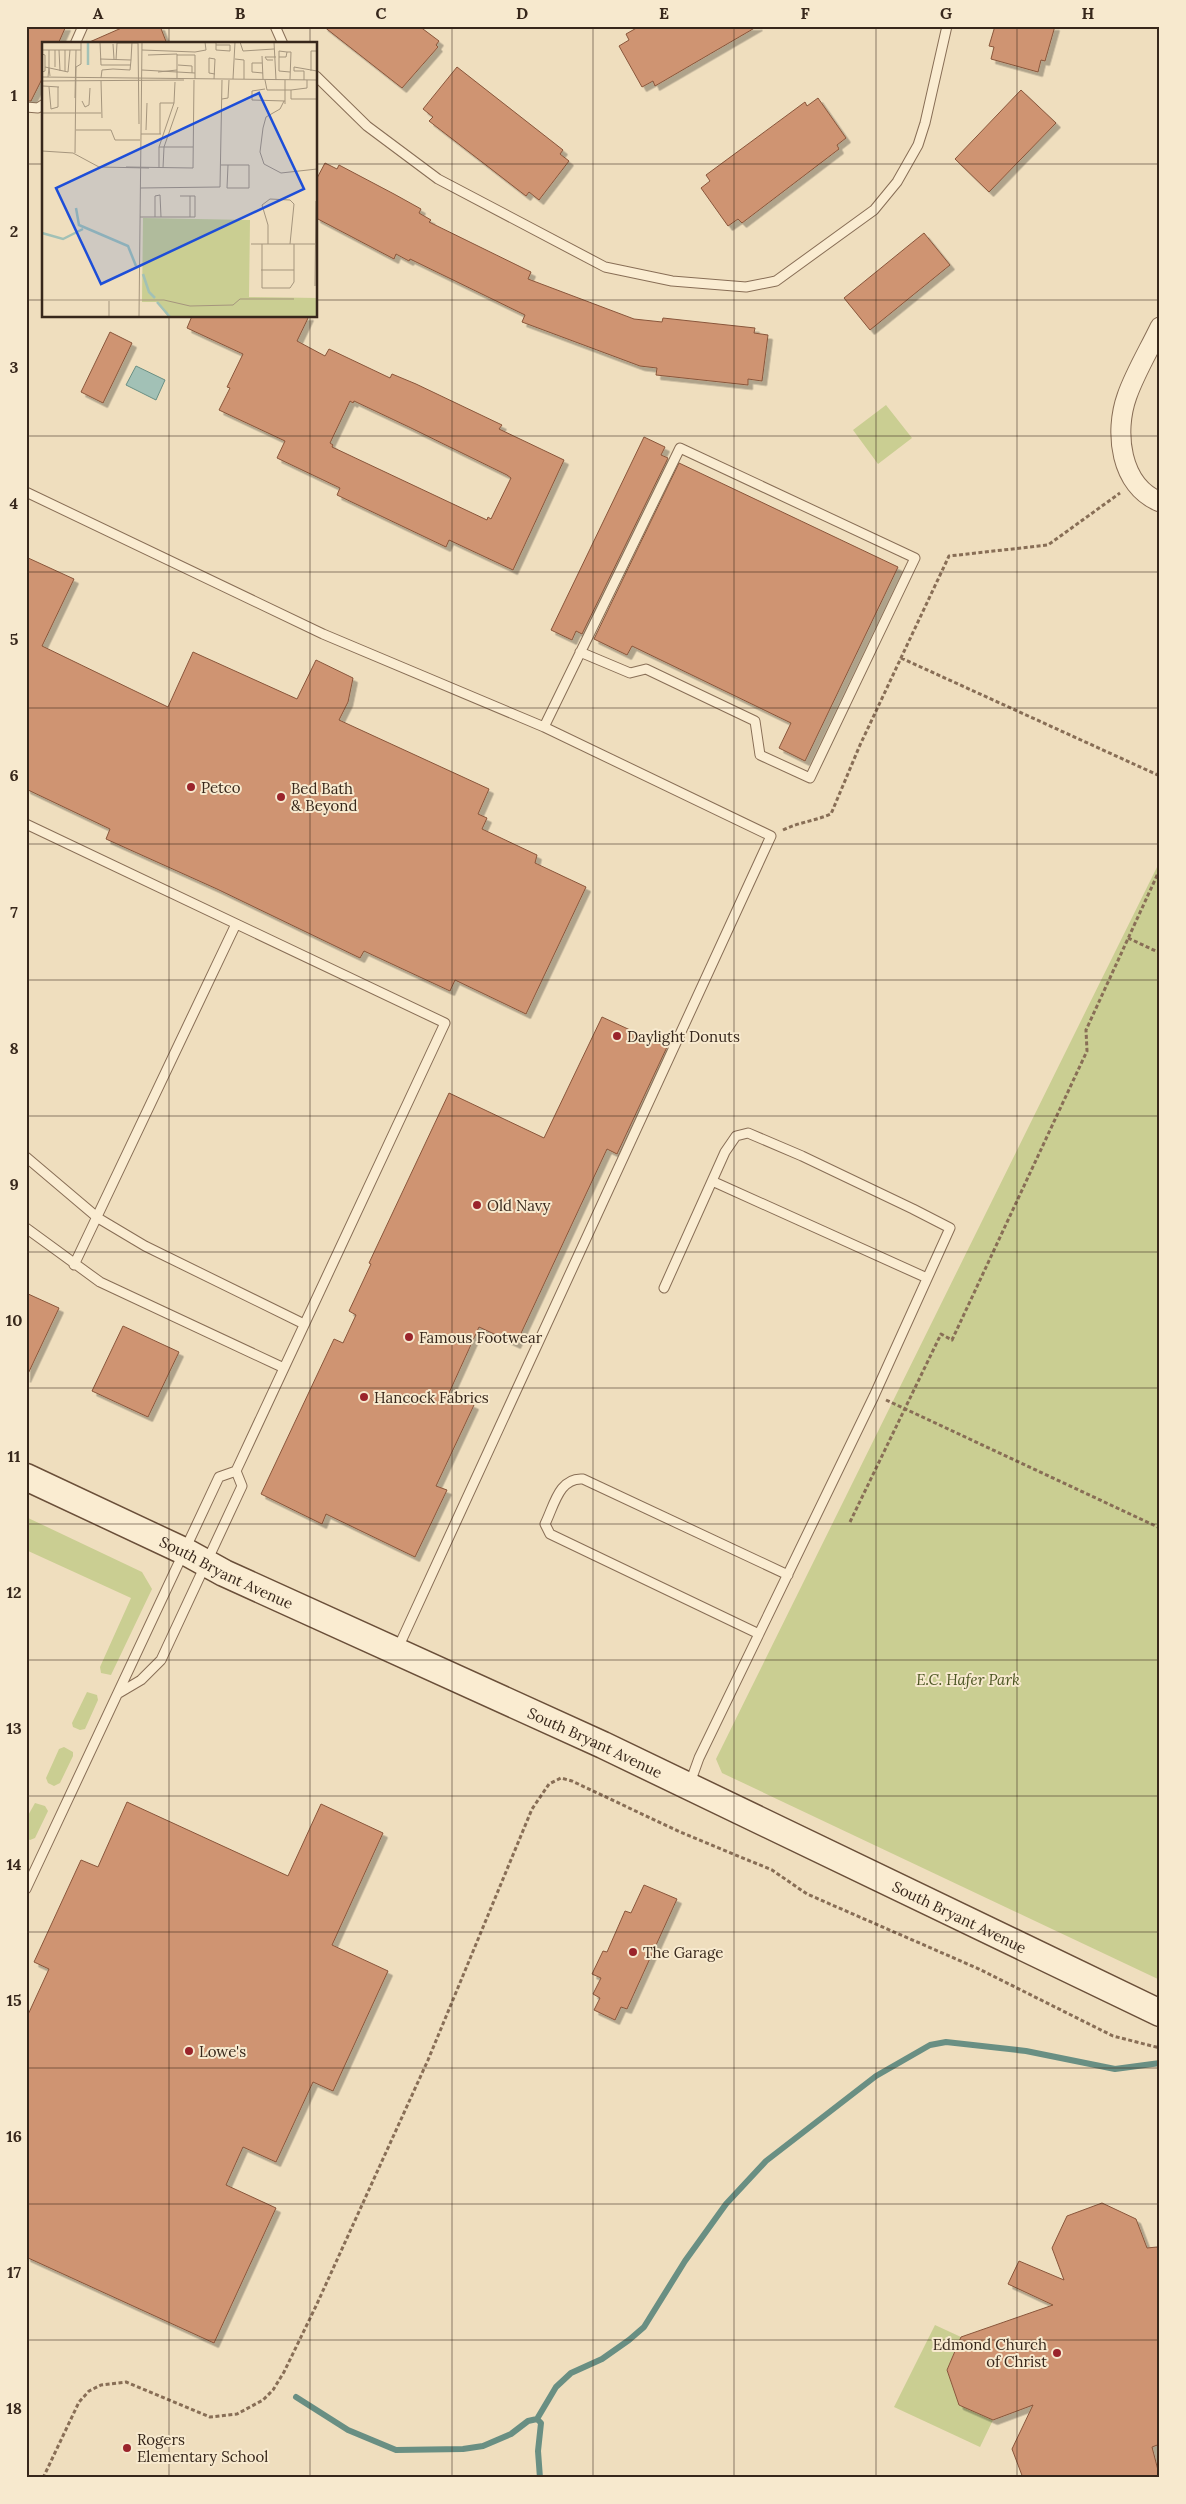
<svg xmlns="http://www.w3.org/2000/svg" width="1186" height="2504" font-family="Lora,serif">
  <defs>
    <filter id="shadow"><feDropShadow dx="4.5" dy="4.5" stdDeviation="0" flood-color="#0004"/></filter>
  </defs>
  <rect width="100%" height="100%" fill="#efdebe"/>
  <!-- green -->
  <path fill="#cace92" d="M886,405L912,438L878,464L853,430Z
    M1160,861V1980L722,1773L716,1759Z
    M26,1517L142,1572L152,1589L111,1675L101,1673L100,1667L131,1598L26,1550Z
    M87,1692L97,1695L98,1700L85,1729L80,1730L73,1727L72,1723Z
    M64,1747L73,1752V1756L60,1783L54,1786L48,1783L46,1778L59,1749Z
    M35,1803L45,1806L48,1811L35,1838L30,1840L26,1838V1819Z
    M935,2325L961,2337L947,2370L959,2405L993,2420L980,2447L894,2407Z"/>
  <!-- water -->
  <path fill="#a2c1b6" stroke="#698f83" d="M136,366L165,380L156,400L126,385Z"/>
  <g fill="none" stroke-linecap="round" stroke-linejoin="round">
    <!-- stream -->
    <path stroke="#698f83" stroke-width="6" d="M296,2397L348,2430L396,2450L463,2449L483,2446L511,2434L528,2421L537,2419L556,2387L571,2373L602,2359L629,2340L644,2327L685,2261L726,2204L766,2161L876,2076L930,2045L946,2042L1026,2051L1115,2069L1160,2063
      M537,2419L541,2423L538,2451L540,2478"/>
  </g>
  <!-- building -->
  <path fill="#cf9472" stroke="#89563b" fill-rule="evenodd" filter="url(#shadow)" d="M26,26H66L58,44H44V75L31,101H26Z
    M126,26H160L167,44H85Z
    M323,26H419L439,41L436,45L438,47L402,88Z
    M640,26H758L655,86L653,81L642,87L619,46L629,40L626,34Z
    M995,26H1055L1045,61L1041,60L1038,72L991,59L994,47L989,46Z
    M457,67L563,150L560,154L569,161L539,200L529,192L526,196L429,121L433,117L423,109Z
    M1021,90L1056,123L989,192L955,159Z
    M818,98L846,138L837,145L839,149L742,223L738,219L728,226L701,188L710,181L706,175L805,102L807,106Z
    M325,163L337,169L339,165L394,194L421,209L419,213L431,220L429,222L531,272L528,279L634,319L662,322L663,318L755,328L754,333L768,335L762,381L748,379V385L656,375L657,368L640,366L522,322L525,315L410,259L409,261L396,254L394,259L316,218V180Z
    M924,233L950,265L870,330L844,298Z
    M192,316H309L297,341L325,356L329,349L390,378L392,374L416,384L502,425L499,429L564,460L513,570L449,540L446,547L337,495L340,488L277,458L285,441L219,410L230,388L227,387L243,354L187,328ZM350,401L353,403L354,401L409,427L507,475L511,478L491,519L488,517L487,520L332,447L333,445L330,443Z
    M110,332L132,343L103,403L81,392Z
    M644,437L665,447L661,455L668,458L582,634L576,631L572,640L551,630Z
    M679,463L898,567L805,761L779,748L791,723L632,646L627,655L594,639Z
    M26,557L74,579L42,646L168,707L193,652L297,699L316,660L353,678L348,702L339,720L489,789L478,814L487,818L482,829L537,855L535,863L586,887L526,1014L455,980L450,991L364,951L360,958L217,889L106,839L110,829L26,789Z
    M602,1017L667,1047L617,1154L607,1149L516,1344L479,1327L449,1393L474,1405L436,1486L447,1490L415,1557L326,1514L322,1524L261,1494L334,1339L343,1343L356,1315L349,1311L371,1264L369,1263L449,1093L544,1138Z
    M26,1293L59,1308L26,1378Z
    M123,1326L179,1352L148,1417L92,1391Z
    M127,1802L288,1876L321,1804L383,1833L332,1945L388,1971L333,2091L313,2082L276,2162L243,2147L226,2185L276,2208L214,2343L26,2257V2019L49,1969L34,1962L81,1860L98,1867Z
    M644,1885L677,1899L627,2009L621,2007L615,2020L594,2010L600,1998L593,1994L601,1978L592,1974L603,1951L607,1952L625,1911L631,1913Z
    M1102,2203L1136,2219L1147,2248L1157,2247L1160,2254V2444L1152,2447L1160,2478H1023L1012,2449L1033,2405L993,2420L959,2405L947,2370L961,2337L1053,2305L1008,2284L1019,2261L1064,2280L1052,2248L1067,2216Z"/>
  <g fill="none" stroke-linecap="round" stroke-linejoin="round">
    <!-- lane casing -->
    <g stroke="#886e56" stroke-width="11">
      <path id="lane" d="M275,26L283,44
        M75,44L83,26
        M316,76L367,126L438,179L605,267L672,281L746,287L776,281L874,210L897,182L918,145L925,123L947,26
        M26,107L38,108L44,104
        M26,492L323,634L544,727L771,836L398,1648
        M544,727L680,448L915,558L810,778L760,755L755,721L646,669L630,673L580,652
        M26,824L445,1023L236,1471L219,1477L26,1889
        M26,1157L98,1218L145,1246L304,1324
        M712,1181L927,1278
        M26,1228L100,1282L284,1368
        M74,1265L236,924
        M664,1288L725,1152L736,1136L748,1133L802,1156L913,1209L950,1228L874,1396L699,1758L690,1783
        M759,1634L550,1534L545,1524C554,1506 559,1477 583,1479L788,1575
        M119,1693L141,1680L161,1660L242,1486L236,1471"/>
    </g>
    <!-- street casing -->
    <g stroke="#886e56" stroke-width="21">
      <path id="street" d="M1160,327C1149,350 1135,373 1127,396C1114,432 1120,486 1160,502"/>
    </g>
    <!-- secondary casing -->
    <g stroke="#6a4f39" stroke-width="29">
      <g id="secondary">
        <path id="s1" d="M26,1477L186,1552L224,1573L603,1745L1160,2013"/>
      </g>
    </g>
    <!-- path -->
    <path stroke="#886e56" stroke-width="3" stroke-dasharray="4 2.5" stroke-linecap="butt" d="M901,658L1160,776
      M783,830C799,822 815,821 831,814L860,745L949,556L1048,545L1120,493
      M1128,938L1160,953
      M886,1400L1160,1528
      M850,1522L941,1334L952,1340L1087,1051L1086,1030L1160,869
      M43,2478L79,2402L89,2391L101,2385L126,2382L210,2417L237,2414L263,2400L273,2390L284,2372L316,2306L428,2060L532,1809L549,1784L561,1778L572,1781L680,1832L772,1870L807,1894L979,1969L1113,2036L1160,2048"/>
    <!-- lane -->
    <use href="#lane" stroke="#faecd1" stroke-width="9"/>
    <!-- street -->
    <use href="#street" stroke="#faecd1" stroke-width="19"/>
    <!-- secondary -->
    <use href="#secondary" stroke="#faecd1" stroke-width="26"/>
  </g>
  <!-- grid -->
  <path fill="none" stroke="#37271b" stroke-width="1" stroke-opacity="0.55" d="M169,26V44M310,26V44M452,26V2478M593,26V2478M734,26V2478M876,26V2478M1017,26V2478M26,164H44M316,164H1160M26,300H44M316,300H1160M169,316V2478M310,316V2478M26,436H1160M26,572H1160M26,708H1160M26,844H1160M26,980H1160M26,1116H1160M26,1252H1160M26,1388H1160M26,1524H1160M26,1660H1160M26,1796H1160M26,1932H1160M26,2068H1160M26,2204H1160M26,2340H1160"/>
  <!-- markers -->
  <g fill="#9a242b" stroke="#f7e9ce" stroke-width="2">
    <circle cx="191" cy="787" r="5"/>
    <circle cx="281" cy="797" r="5"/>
    <circle cx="617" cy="1036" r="5"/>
    <circle cx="477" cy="1205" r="5"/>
    <circle cx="409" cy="1337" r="5"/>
    <circle cx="364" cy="1397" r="5"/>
    <circle cx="633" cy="1952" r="5"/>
    <circle cx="189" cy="2051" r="5"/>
    <circle cx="1057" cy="2353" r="5"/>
    <circle cx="127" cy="2448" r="5"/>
  </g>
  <g text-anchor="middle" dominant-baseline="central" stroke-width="4" stroke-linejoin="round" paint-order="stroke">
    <!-- poi labels -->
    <g font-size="15" fill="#37271b" stroke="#f7e9ce" text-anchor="start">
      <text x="201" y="787">Petco</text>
      <text x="291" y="788">Bed Bath<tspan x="291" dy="17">&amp; Beyond</tspan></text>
      <text x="627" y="1036">Daylight Donuts</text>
      <text x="487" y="1205">Old Navy</text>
      <text x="419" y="1337">Famous Footwear</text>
      <text x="374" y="1397">Hancock Fabrics</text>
      <text x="643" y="1952">The Garage</text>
      <text x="199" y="2051">Lowe's</text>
      <text x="1047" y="2344" text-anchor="end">Edmond Church<tspan x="1047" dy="17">of Christ</tspan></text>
      <text x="137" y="2439">Rogers<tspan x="137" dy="17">Elementary School</tspan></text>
    </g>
    <!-- street labels -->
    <g font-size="15" fill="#37271b" stroke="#f7e9ce">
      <text stroke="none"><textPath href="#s1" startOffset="222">South Bryant Avenue</textPath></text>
      <text stroke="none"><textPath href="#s1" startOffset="628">South Bryant Avenue</textPath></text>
      <text stroke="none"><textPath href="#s1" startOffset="1032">South Bryant Avenue</textPath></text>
    </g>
    <!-- park labels -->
    <g font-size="15" font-style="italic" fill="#4a5421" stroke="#f7e9ce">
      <text x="968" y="1679">E.C. Hafer Park</text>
    </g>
  </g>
  <!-- overview -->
  <g transform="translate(42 42)">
    <rect width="275" height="275" fill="#efdebe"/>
    <path d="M101,176L208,178L207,255L275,256V275H126L115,260H100Z" fill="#cace92"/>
    <path fill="none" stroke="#a2c1b6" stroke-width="2.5" d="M46,23V0M34,166L37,183L86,204L94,224M0,191L21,197L41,187M101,232L107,250L113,256M115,260L128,275"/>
    <path fill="none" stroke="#a5957d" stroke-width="1" d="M58,0L59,23H89M96,0L97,82M198,0L201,9L232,7M232,0L234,38M71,2L72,17M174,3H188V9L174,8V0M0,8H39M17,8L18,29M23,8V29M100,8L153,10L164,8L163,0M245,10L244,15H237V9L245,10H249L248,37M0,12L3,13V29L0,30M106,13L135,12V36M135,13H153V37M220,14L221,37M237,15V29L248,30M58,17L89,18L88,28L71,27M193,17L202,18V37M74,18L75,1H96M89,18L90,0M231,18H225L223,15H234M220,21H210V30L221,31M136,23L150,24V31M3,25L26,30L28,8M13,25V8M34,25L39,22V0M7,26V8M100,28L153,31M252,29V25L275,29M252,29H262V38M269,29V9H275M116,30L135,28M0,35L275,38M6,35L7,26L8,34M59,36L60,28L71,27M172,37L173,17L167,16V31L173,32M191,37L193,0M223,38L225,48H249M243,38V62M265,38V46L249,48V57H275M0,39L142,38M59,39L60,76M1,44L17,45M7,45L9,67L16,65V45M223,47L210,49V58L243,59M33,56L34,8M180,57L186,56L187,38M40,59L43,65L47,63L48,46M242,59L238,67L224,75L221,86L218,110L222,122L239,131L275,127M0,71H59M34,88H69L73,98H98M104,88L105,61M99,92H119M118,92V61H132M117,105H151M0,109L31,111L57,125L107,126M33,111L34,25M179,123H207V146H185L186,123M84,125L151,126L152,38M117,126V105L132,61L133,40M121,126L122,105L136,65M98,146L178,145L180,38M148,154V175M98,175H153V154H138M113,175V154L118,153L119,175M209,202H275M220,202V246H248L252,240V202M226,202V183L220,163L228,157L248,158L252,162L248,202M219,228H252M273,244L274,159M0,258H122L148,264L191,263L198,257H252M67,259V275M97,275L100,0"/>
    <path fill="#1d4ed8" fill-opacity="0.15" stroke="#1d4ed8" stroke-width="2.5" d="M217,51L262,147L59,242L14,146Z"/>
    <rect width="275" height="275" fill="none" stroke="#37271b" stroke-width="2.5"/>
  </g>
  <!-- border -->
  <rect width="1186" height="2504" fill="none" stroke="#f7e9ce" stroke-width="55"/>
  <rect x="28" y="28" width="1130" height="2448" fill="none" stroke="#37271b" stroke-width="2"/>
  <g font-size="16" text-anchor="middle" font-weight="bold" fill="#37271b">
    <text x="98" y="19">A</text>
    <text x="240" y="19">B</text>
    <text x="381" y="19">C</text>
    <text x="522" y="19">D</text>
    <text x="664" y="19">E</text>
    <text x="805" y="19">F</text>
    <text x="946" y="19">G</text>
    <text x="1088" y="19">H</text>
    <text x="14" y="101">1</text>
    <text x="14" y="237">2</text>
    <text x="14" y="373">3</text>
    <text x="14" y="509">4</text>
    <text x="14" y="645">5</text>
    <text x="14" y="781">6</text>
    <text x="14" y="918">7</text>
    <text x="14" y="1054">8</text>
    <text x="14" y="1190">9</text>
    <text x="14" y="1326">10</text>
    <text x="14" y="1462">11</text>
    <text x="14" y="1598">12</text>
    <text x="14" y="1734">13</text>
    <text x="14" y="1870">14</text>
    <text x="14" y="2006">15</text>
    <text x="14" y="2142">16</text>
    <text x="14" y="2278">17</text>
    <text x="14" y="2414">18</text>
  </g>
</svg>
